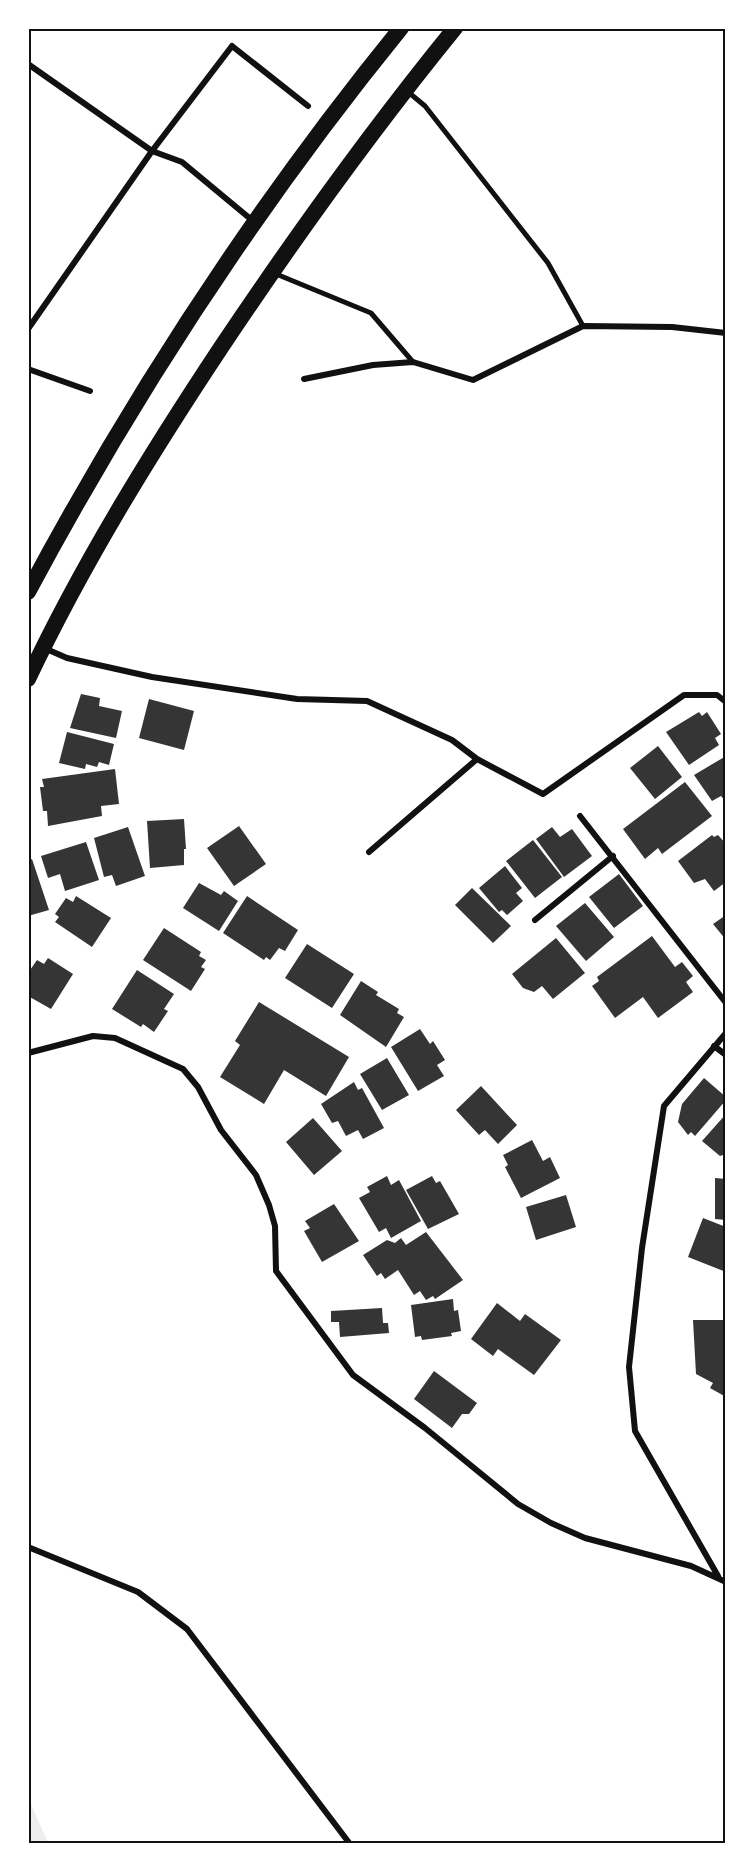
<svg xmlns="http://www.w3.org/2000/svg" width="754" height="1872" font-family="Rubik,sans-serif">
  <rect width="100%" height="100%" fill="#fff"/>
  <!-- green -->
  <path fill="#eee" d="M29,1800L47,1840V1843H29Z"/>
  <!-- building -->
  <path fill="#353535" d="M81,694L100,698L99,706L122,711L116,738L70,728Z
    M149,699L194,711L184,750L139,738Z
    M699,712L702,716L707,712L721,734L715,738L719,745L689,765L666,732Z
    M67,732L114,744L109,765L99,762L97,767L86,764L85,769L59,763Z
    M658,746L682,777L655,799L630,768Z
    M726,756V802L721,796L712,801L694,775Z
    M115,769L119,804L101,806L102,816L48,826L47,811H43L40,787H44L42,779Z
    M685,782L712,816L662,854L658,848L645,859L623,829Z
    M184,819L186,849H184V865L150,868L147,821Z
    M239,826L266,864L234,886L207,848Z
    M128,827L145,876L116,886L112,875L104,877L94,838Z
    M552,827L560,837L572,829L592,856L564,877L536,839Z
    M712,835L714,837L718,835L726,844V882L714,891L705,879L694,883L678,861Z
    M533,840L562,877L535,898L506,861Z
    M86,842L99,880L65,891L60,874L48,878L41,856Z
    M32,859L49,910L28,916V861Z
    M505,866L522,888L516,893L523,901L507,915L502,910L499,912L479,888Z
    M619,874L643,906L614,928L589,897Z
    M199,883L221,895L224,891L238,901L219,931L183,908Z
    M472,888L511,926L493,943L455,905Z
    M76,896L111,918L92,947L55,922L59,917L55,914L66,898L73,902Z
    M247,896L298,930L285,951L279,948L270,960L266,957L264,960L223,933Z
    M585,903L614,937L586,961L556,926Z
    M726,915V940L713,924Z
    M164,928L201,952L199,956L206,960L201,967L205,969L191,991L143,960Z
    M652,936L675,967L682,962L693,976L686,982L693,992L658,1018L643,997L615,1018L592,986L599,981L597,977Z
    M556,938L585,973L553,999L542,986L534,992L523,988L512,974Z
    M307,944L354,974L332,1008L285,978Z
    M48,958L73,974L51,1009L28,996V973L37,960L44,964Z
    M137,970L174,994L164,1009L168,1011L154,1032L143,1024L141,1027L112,1009Z
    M361,981L378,992L376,995L399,1009L397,1013L404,1017L386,1047L340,1015Z
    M259,1002L349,1057L326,1096L284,1070L264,1104L220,1077L240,1045L235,1041Z
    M420,1029L430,1044L433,1041L445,1060L437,1065L444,1076L418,1091L391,1047Z
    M387,1058L409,1095L382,1110L360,1074Z
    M704,1078L726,1097V1100L695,1136L691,1132L688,1135L678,1122L682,1104Z
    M354,1082L358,1090L362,1088L384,1128L363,1139L358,1130L346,1136L338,1121L332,1123L321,1104Z
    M481,1086L517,1125L498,1144L485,1130L479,1135L456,1110Z
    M726,1114V1154L720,1156L702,1141Z
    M313,1118L342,1151L314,1175L286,1142Z
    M532,1140L543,1161L550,1157L560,1178L521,1198L505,1167L508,1165L503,1155Z
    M387,1176L391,1185L399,1180L421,1221L391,1238L386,1228L379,1232L359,1198L370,1192L367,1187Z
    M432,1176L436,1183L440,1181L459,1214L428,1229L406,1190Z
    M715,1178L726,1179V1220L715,1219Z
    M566,1195L576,1227L536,1240L526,1207Z
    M334,1204L359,1241L322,1262L304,1231L310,1228L305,1221Z
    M703,1218L726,1227V1272L688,1257Z
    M426,1232L463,1280L435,1299L433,1296L426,1300L420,1291L414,1295L398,1270L385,1279L381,1273L377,1276L363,1255L387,1240L395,1243L401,1238L406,1245Z
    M453,1299L454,1311L458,1310L461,1331L451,1333L452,1336L422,1340L421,1336L415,1337L411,1305Z
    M497,1303L520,1321L525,1314L561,1340L534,1375L498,1349L493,1356L471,1339Z
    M382,1308L383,1323H388L389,1333L340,1337L339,1322H331V1311Z
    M693,1320H726V1397L710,1388L713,1383L696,1374Z
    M434,1371L477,1403L469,1414H462L452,1428L414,1399Z"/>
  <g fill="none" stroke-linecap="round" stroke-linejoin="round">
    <!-- pedestrian -->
    <path stroke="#111" stroke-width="5" d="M407,91L425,106L548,263L583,326
      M276,274L371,313L413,362"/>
    <!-- minor -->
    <path stroke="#111" stroke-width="6" d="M28,64L152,151L232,46L308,106
      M28,329L152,151L182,162L253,221
      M28,369L90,391
      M304,379L373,365L413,362L473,380L583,326L672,327L726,333
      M44,648L67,658L152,677L297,699L367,701L452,740L477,759L543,794L684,695H717L726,702
      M580,816L726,1003
      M369,852L477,759
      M535,920L613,856
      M714,1046L726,1055
      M28,1053L93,1036L115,1038L183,1069L198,1087L221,1130L256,1175L269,1205L275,1226L276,1271L353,1375L425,1428L518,1504L551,1523L585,1538L691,1566L726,1582
      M28,1547L138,1592L187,1629L350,1844
      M718,1576L635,1431L629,1367L642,1248L664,1106L726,1033"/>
    <!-- trunk -->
    <path stroke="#111" stroke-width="16" d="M28,592C135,392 258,204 401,28
      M28,679C83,563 151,453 222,346C295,237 372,130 455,28"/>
  </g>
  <!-- border -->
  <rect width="754" height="1872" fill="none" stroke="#ffffff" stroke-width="60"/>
  <rect x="30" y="30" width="694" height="1812" fill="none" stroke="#111" stroke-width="2"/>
</svg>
